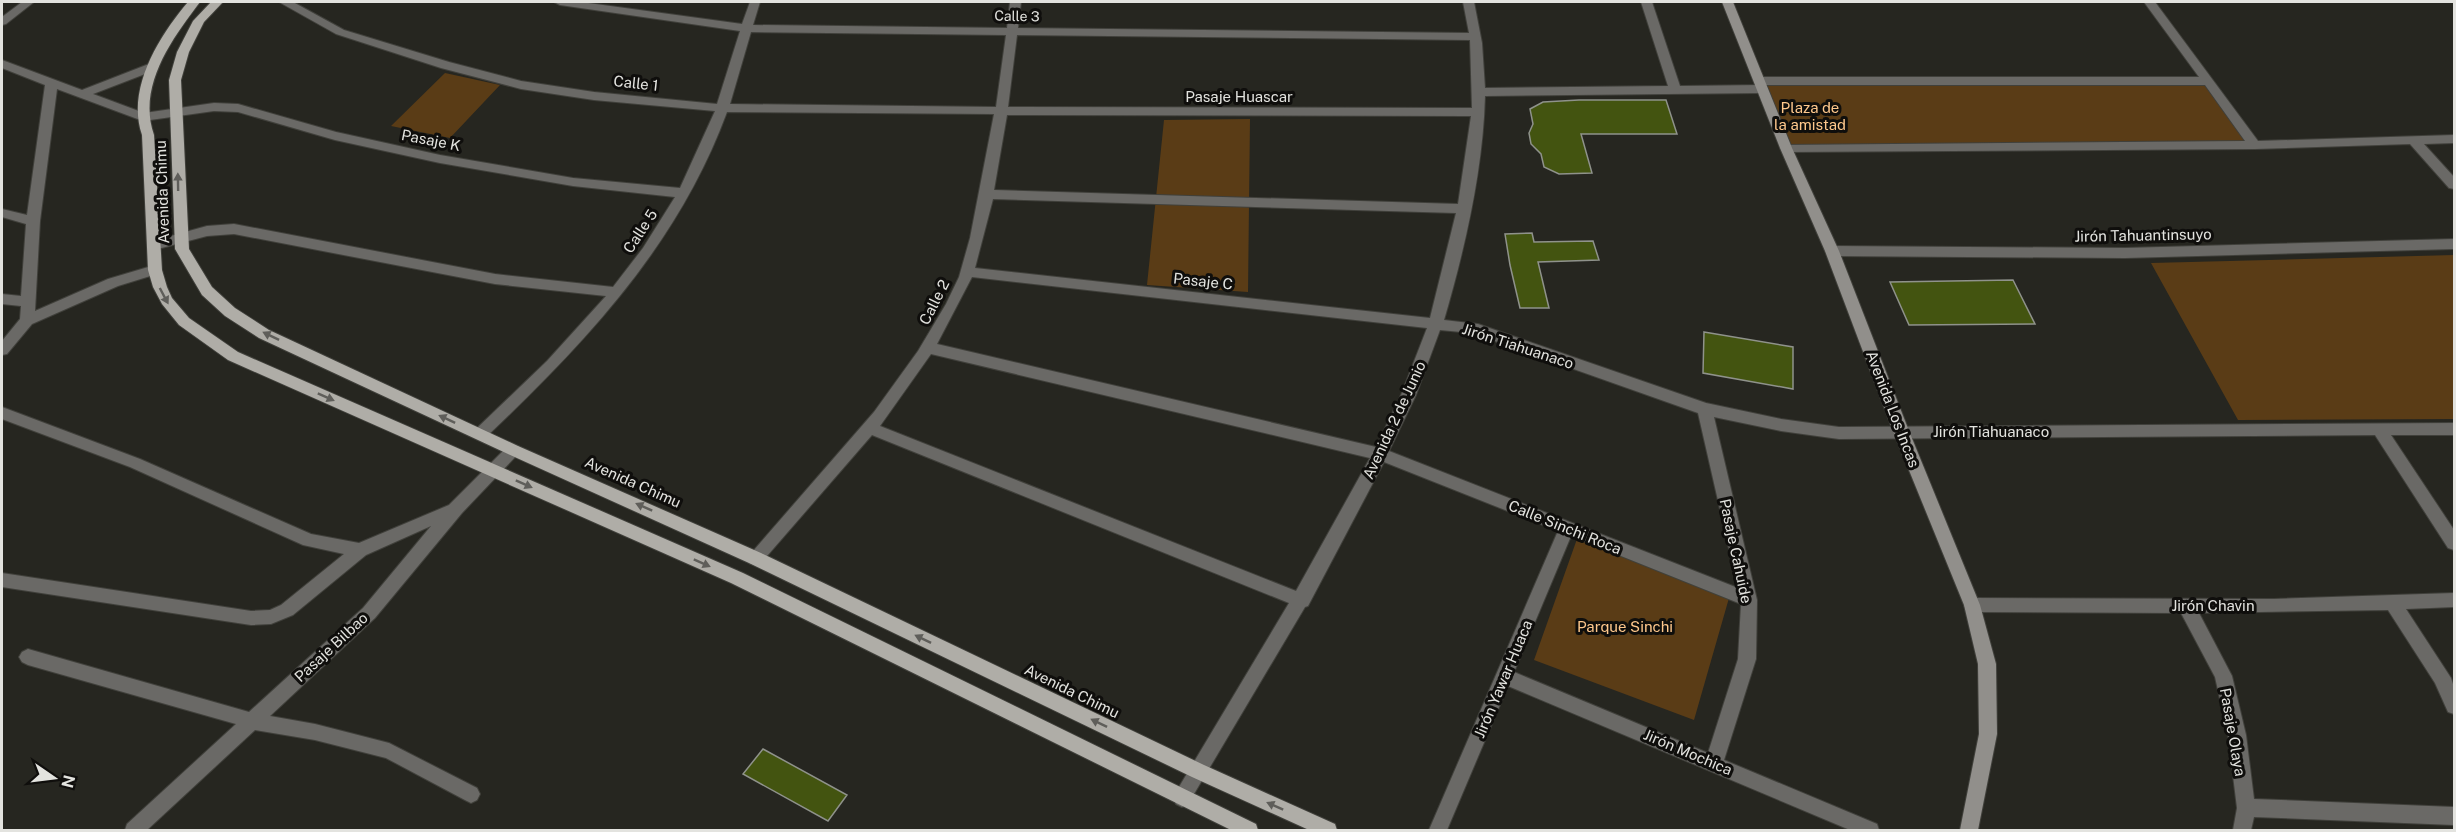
<svg xmlns="http://www.w3.org/2000/svg" width="2456" height="832" font-family="'Public Sans',sans-serif">
  <rect width="100%" height="100%" fill="#262620"/>
  <!-- green -->
  <path fill="#5a3c16" d="M445,73L500,85L450,138L391,126Z
    M1761,81H2209L2255,145L1786,148Z
    M1250,119L1248,292L1147,285L1164,120Z
    M2454,255V419L2238,420L2151,263Z
    M1577,539L1729,598L1694,720L1534,660Z"/>
  <!-- building -->
  <path fill="#435410" stroke="#8f928b" stroke-width="1.5" d="M1579,100H1666L1677,134H1581L1592,173L1559,174L1544,167L1541,154L1531,144L1529,133L1533,124L1530,109L1543,102Z
    M1532,233L1534,242L1593,241L1599,260L1538,262L1549,308H1520L1510,265L1505,234Z
    M2013,280L2035,324L1909,325L1890,282Z
    M1704,332L1793,347V389L1703,373Z
    M763,749L847,795L828,821L743,774Z"/>
  <g fill="none" stroke-linecap="round" stroke-linejoin="round">
    <!-- street casing -->
    <g stroke="#40403b" stroke-width="2">
      <path id="street" d="M22,2H34L6,24L2,25V17Z
        M279,2H293L344,30L449,62L521,81L594,92L717,104L740,31L560,5L554,2H581L742,24L750,2H760L753,25L1007,28L1010,2H1021L1018,28L1469,33L1463,2H1474L1482,43L1485,88L1668,86L1641,2H1652L1680,86L1762,85L1768,89L1762,93L1485,96C1483,171 1465,248 1444,320L1478,324L1706,403L1781,419L1839,427L2454,423V435H2391L2454,530V550L2448,548L2375,435L1839,439L1781,431L1714,417L1757,600L1756,659L1724,760L1877,824L1879,830H1850L1508,686L1447,830H1429L1558,531L1384,462L1308,606L1305,607L1188,804L1182,807L1176,804L1173,798L1176,792L1289,603L872,435L761,563L755,565L749,563L747,558L874,412L918,351L946,304L959,277L970,238L994,114L727,112C678,245 586,342 485,438H475L472,434L475,430L547,361L606,296L495,284L234,234L207,236L154,250L147,245L149,242L207,226L234,224L495,274L613,287L643,248L675,197L573,186L440,163L335,140L238,112L214,111L143,121L57,89L40,221L35,311L108,279L155,265L162,270L160,273L118,286L32,324L7,354L2,355V341L20,319L21,306L2,304V294L21,296L26,224L2,217V209L27,215L45,85L2,68V60L82,90L154,62L158,63V69L93,94L144,113L214,103L238,104L336,132L440,155L573,178L680,188L715,111L594,100L521,89L441,68L336,34ZM751,32L1006,35L996,107L730,104ZM1017,35L1470,40L1472,108L1008,107ZM1007,115L1471,116L1458,204L994,190ZM993,199L1456,213L1430,318L975,268ZM972,277L1427,328L1401,395L1376,447L937,344ZM1440,330L1472,333L1698,413L1738,588L1389,451L1416,395ZM931,354L1370,458L1296,591L880,426ZM1571,536L1741,604L1738,659L1708,753L1514,672Z
        M2144,2H2155L2258,141L2454,135V143L2424,144L2454,177V189L2449,188L2410,144L2255,149L1786,152L1780,148L1782,145L2245,141L2205,85H1761L1755,81L1761,77H2199Z
        M2454,239V249L2125,258L1832,256L1825,251L1832,246L2125,248Z
        M2,407L140,459L311,534L359,543L449,505L508,446H518L521,450L518,454L462,513L375,618L270,716L315,724L389,743L477,788L480,794L477,800L471,803L465,800L386,758L315,740L255,730L147,830H125L127,824L236,724L28,665L22,662L19,657L22,652L28,649L249,712L363,608L431,526L366,555L293,615L271,624L251,625L2,587V573L251,611L270,610L281,605L344,554L303,545L130,467L2,419Z
        M2454,593V607L2406,609L2451,678L2454,687V714L2448,712L2435,683L2388,610L2199,613L2232,676L2246,735L2254,799L2454,807V825L2254,817L2251,830H2233L2237,808L2228,735L2215,677L2181,613L1972,612L1966,610L1964,605L1966,600L1972,598L2274,599Z"/>
    </g>
    <!-- secondary casing -->
    <g stroke="#40403b" stroke-width="2">
      <path id="secondary" d="M1722,2H1733L1792,148L1839,251L1909,431L1980,605L1996,664L1997,734L1978,830H1960L1979,734L1978,664L1964,605L1893,431L1825,251L1780,148Z"/>
    </g>
    <!-- primary casing -->
    <g stroke="#40403b" stroke-width="2">
      <path id="primary" d="M188,2H200C172,39 137,86 154,135L162,270L167,287L172,298L189,318L238,352L743,573L1256,824L1258,830H1231L731,583L228,360L179,325L162,304L153,287L148,270L142,135C126,89 159,36 188,2Z
        M211,2H223L204,22L189,52L181,80L189,249L212,287L235,308L269,330L518,446L761,553L1204,765L1335,824L1337,830H1309L1192,777L749,563L508,454L259,338L225,316L202,295L175,249L169,80L177,52L193,21Z"/>
    </g>
    <!-- street -->
    <use href="#street" fill="#6a6966" fill-rule="evenodd"/>
    <!-- secondary -->
    <use href="#secondary" fill="#918f8b" fill-rule="evenodd"/>
    <!-- primary -->
    <use href="#primary" fill="#afada7" fill-rule="evenodd"/>
  </g>
  <!-- one-way arrows -->
  <defs><path id="oneway-solid" d="M-6-.8H1V-3.2L6.5 0L1 3.2V.8H-6Z" transform="scale(1.5)"/></defs>
  <g fill="#5f5e5a">
    <use href="#oneway-solid" transform="translate(178 182) rotate(-91)"/>
    <use href="#oneway-solid" transform="translate(164 296) rotate(62)"/>
    <use href="#oneway-solid" transform="translate(271 336) rotate(-154)"/>
    <use href="#oneway-solid" transform="translate(326 397) rotate(24)"/>
    <use href="#oneway-solid" transform="translate(447 419) rotate(-155)"/>
    <use href="#oneway-solid" transform="translate(524 484) rotate(24)"/>
    <use href="#oneway-solid" transform="translate(644 507) rotate(-156)"/>
    <use href="#oneway-solid" transform="translate(702 563) rotate(24)"/>
    <use href="#oneway-solid" transform="translate(923 639) rotate(-154)"/>
    <use href="#oneway-solid" transform="translate(1099 723) rotate(-154)"/>
    <use href="#oneway-solid" transform="translate(1275 806) rotate(-156)"/>
  </g>
  <g text-anchor="middle" dominant-baseline="central" stroke-width="6" stroke-linejoin="round" paint-order="stroke">
    <!-- far-street labels -->
    <g font-size="14" fill="#e3e3df" stroke="#0f0e0c">
      <text transform="translate(1017 16) rotate(1)">Calle 3</text>
    </g>
    <!-- street labels -->
    <g font-size="15" fill="#e3e3df" stroke="#0f0e0c">
      <text transform="translate(636 83) rotate(6)">Calle 1</text>
      <text x="1239" y="96">Pasaje Huascar</text>
      <text transform="translate(431 140) rotate(11)">Pasaje K</text>
      <text transform="translate(162 192) rotate(-92)">Avenida Chimu</text>
      <text transform="translate(640 231) rotate(-57)">Calle 5</text>
      <text transform="translate(2143 235) rotate(-1)">Jirón Tahuantinsuyo</text>
      <text transform="translate(1203 281) rotate(6)">Pasaje C</text>
      <text transform="translate(934 302) rotate(-63)">Calle 2</text>
      <text transform="translate(1518 346) rotate(18)">Jirón Tiahuanaco</text>
      <text transform="translate(1893 409) rotate(69)">Avenida Los Incas</text>
      <text transform="translate(1394 420) rotate(-65)">Avenida 2 de Junio</text>
      <text x="1991" y="431">Jirón Tiahuanaco</text>
      <text transform="translate(633 482) rotate(24)">Avenida Chimu</text>
      <text transform="translate(1565 527) rotate(22)">Calle Sinchi Roca</text>
      <text transform="translate(1736 551) rotate(78)">Pasaje Cahuide</text>
      <text x="2213" y="605">Jirón Chavin</text>
      <text transform="translate(331 647) rotate(-43)">Pasaje Bilbao</text>
      <text transform="translate(1503 679) rotate(-67)">Jirón Yawar Huaca</text>
      <text transform="translate(1072 691) rotate(26)">Avenida Chimu</text>
      <text transform="translate(2233 732) rotate(80)">Pasaje Olaya</text>
      <text transform="translate(1688 752) rotate(23)">Jirón Mochica</text>
    </g>
    <!-- park labels -->
    <g font-size="15" fill="#ffc88c" stroke="#0f0e0c">
      <text x="1810" y="107">Plaza de<tspan x="1810" dy="17">la amistad</tspan></text>
      <text x="1625" y="626">Parque Sinchi</text>
    </g>
  </g>
  <!-- border -->
  <rect width="2456" height="832" fill="none" stroke="#e3e3df" stroke-width="6"/>
  <!-- north arrow -->
  <g transform="translate(54 778) rotate(104)" stroke="#0f0e0c" stroke-width="4.5" paint-order="stroke">
  <path d="M0-4.5L10 22L0 15L-10 22Z" fill="#e3e3df"/>
  <text y="-9" font-size="16" font-weight="bold" text-anchor="middle" fill="#e3e3df">N</text>
  </g>
</svg>
